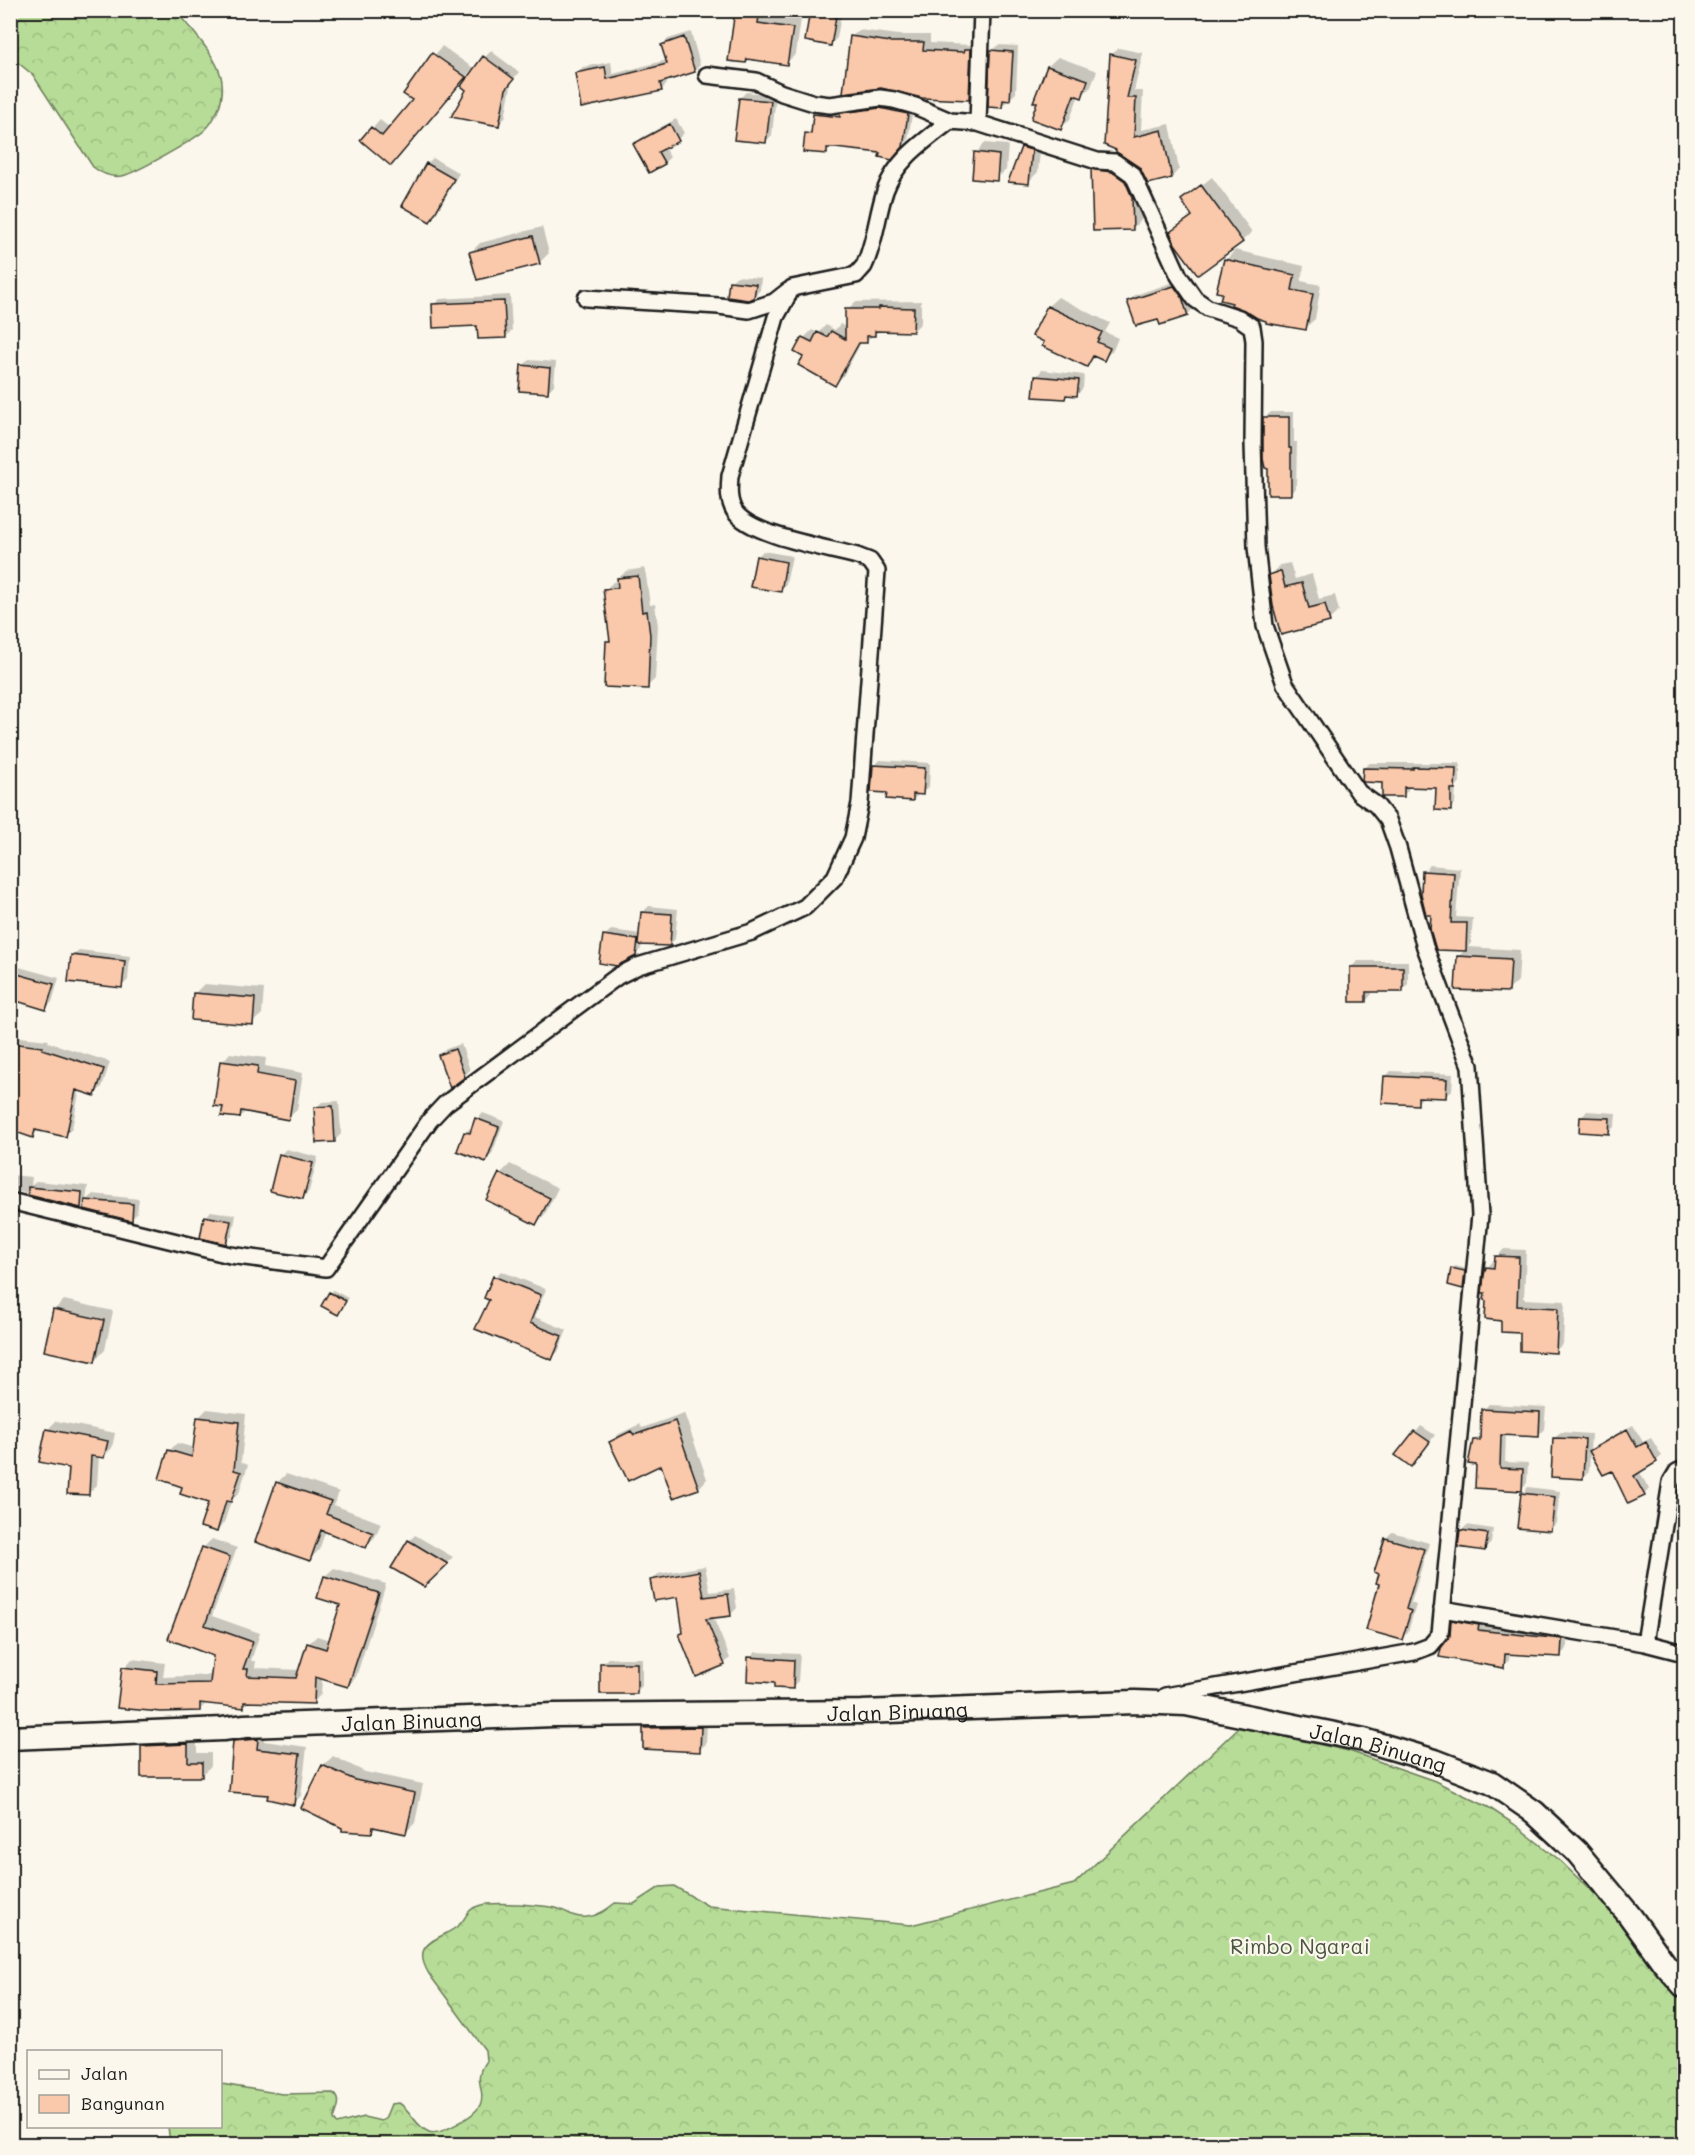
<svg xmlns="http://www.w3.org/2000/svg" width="1695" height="2155" font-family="Mali,sans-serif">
  <defs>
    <pattern id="forest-crowns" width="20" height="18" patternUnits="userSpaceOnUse" patternTransform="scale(1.5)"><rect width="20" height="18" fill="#b7dc97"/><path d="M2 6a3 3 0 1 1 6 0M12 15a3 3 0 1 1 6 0" fill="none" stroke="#9dbc82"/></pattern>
  </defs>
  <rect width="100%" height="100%" fill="#fbf7ec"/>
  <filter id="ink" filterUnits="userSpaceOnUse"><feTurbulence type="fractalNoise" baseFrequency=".0167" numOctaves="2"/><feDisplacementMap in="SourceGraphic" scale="12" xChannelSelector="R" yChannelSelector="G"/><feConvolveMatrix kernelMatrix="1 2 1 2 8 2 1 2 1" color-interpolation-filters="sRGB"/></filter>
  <g filter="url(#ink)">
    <!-- forest -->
    <path fill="url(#forest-crowns)" stroke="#6a7c5a" stroke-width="1.5" d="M10,11H176C190,28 221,60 222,83C224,99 217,117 206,129C196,139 136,173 122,176C111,178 102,174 93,167L33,75L11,57Z
      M1239,1727L1349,1751L1435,1781L1488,1807L1514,1824L1557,1858L1641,1938L1684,1982V2144H170L168,2126H220L221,2084L282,2094L333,2093C343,2099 337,2109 334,2119L337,2124L364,2117L381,2121L385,2119L391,2104L399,2103C411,2110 415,2126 429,2132C440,2136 475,2116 480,2105C487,2089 471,2081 486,2061L485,2050L429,1974C409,1941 440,1941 459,1925C466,1919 467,1909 478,1906C490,1902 506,1904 519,1904C531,1905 544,1905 556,1908C567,1911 575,1919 587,1917C598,1916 606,1910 615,1903L634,1904L660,1887L674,1886L708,1906L911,1925L1074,1884Z"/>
    <!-- shadow -->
    <path fill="#0003" d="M737,10H768L767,14L801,19L796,54L786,63L750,58L746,62Z
      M812,10H842L837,38L831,44Z
      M859,30L899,35H930V43L970,45L973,42L976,91L968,99L881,87L851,37Z
      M691,32L700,65L694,71L666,80L667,84L661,90L576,73L583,67L611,62L613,74L667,60L662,45L668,39Z
      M998,45L1018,46L1016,93L1001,107L992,51Z
      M442,46L473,68L398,155L362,140L380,120L390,128L414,100L405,94Z
      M1119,48L1143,53L1134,91H1143L1141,130L1170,124L1179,169L1172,177L1140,166L1111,55Z
      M491,51L519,72L512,81L505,118L499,124L485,57Z
      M1058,57L1097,71L1091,87L1081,96L1079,95L1070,119L1061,128L1048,66Z
      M746,92L776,95L772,135L766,141L740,98Z
      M887,102L913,108L908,140L898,152L833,146L826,153L807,134L813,128L815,115L821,109L844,111L848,108Z
      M676,119L684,133L678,139L664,147L670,157L664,163L635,144L641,138Z
      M1032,138L1041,141L1038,172L1028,182L1022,148Z
      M985,143L1008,145L1006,170L996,179L976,153Z
      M433,158L459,173L436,214L430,220L427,164Z
      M1102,160L1141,186L1142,219L1132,229L1093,170Z
      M1212,177L1252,232L1242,241L1172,232L1193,214L1183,200Z
      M542,227L549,253L539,263L471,252L480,243Z
      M1235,250L1304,266L1301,281L1321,285L1315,319L1305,328L1226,260Z
      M737,276L761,278L760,290L753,297L730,282Z
      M1180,280L1187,290L1193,309L1187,315L1159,318L1129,301L1135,295Z
      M510,295L512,330L506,337L433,305L440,299Z
      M1058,297L1110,323L1105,332L1118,338L1113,350L1103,359L1096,356L1087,365L1034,335L1048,306Z
      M921,301V323L913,331L880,330L866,341H862L843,376L835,384L805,356L796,351L804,338L812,330L818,333L826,325L835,330L840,324L847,328V310L855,302Z
      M529,360L556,362L554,385L547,392L523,366Z
      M1042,370L1084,375L1083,388L1077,395L1069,394L1065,398L1036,377Z
      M1271,412H1294V442H1297L1296,488L1290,494L1269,468L1264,418Z
      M763,551L792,556L786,584L780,591L757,557Z
      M1290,563L1295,579L1312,574L1319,599L1335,595L1339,611L1329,620L1282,633L1271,575L1280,565Z
      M645,568L650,605L655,604L658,626L655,679L647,687L608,642L611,638L605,590L613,582L618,581V579L626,571Z
      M880,760L930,763L929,787L912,800L888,792L874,766Z
      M1370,763H1460V782L1456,787L1455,804L1450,809L1437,787L1408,786V790L1403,796L1364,768Z
      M1430,865L1460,868L1456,917L1473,918L1471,943L1468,947L1520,950L1518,981L1509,990L1458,957L1465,950L1432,914L1424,872Z
      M649,906L678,909L675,939L669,945L642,943L641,949L635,955L604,936L611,930L641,934L643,912Z
      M79,950L130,956L128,980L122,986L73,956Z
      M1358,961H1408V984L1402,990H1372V994L1366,1001L1351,967Z
      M19,967L59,978L52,1002L46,1008L13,973Z
      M204,984L264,989L262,1014L252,1023L194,994Z
      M10,1036L49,1040L48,1042L110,1062L102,1087L95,1094L80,1089L72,1128L66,1135L39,1130L32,1136L10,1128Z
      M461,1044L470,1070L464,1076L439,1055L446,1049Z
      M230,1053L266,1058L265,1066L303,1073L297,1110L288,1118L247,1110L240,1117L224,1106L222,1062Z
      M1391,1071L1453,1074L1452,1090L1446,1096L1423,1097L1417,1103L1385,1077Z
      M339,1101L341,1134L335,1140L315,1108L322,1102Z
      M1587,1111L1616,1113L1615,1126L1609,1132L1581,1118Z
      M483,1113L504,1121L492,1154L486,1160L466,1132L472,1126L474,1127L477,1119Z
      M286,1149L318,1157L309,1191L303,1198L280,1155Z
      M510,1164L558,1188L545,1214L536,1224L500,1174Z
      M10,1175L32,1177L31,1186L36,1181L88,1186L86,1201L80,1207L30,1189L25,1193L10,1190Z
      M93,1194L139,1199L137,1213L131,1219L87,1200Z
      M211,1211L236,1215L232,1236L226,1242L205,1217Z
      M1504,1249L1526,1250L1524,1299L1565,1301L1563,1344L1555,1351L1503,1320L1487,1268Z
      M1455,1266L1467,1269L1465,1285L1463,1287L1453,1269Z
      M501,1271L546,1289L535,1317L567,1330L558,1352L551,1358L491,1299L495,1277Z
      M333,1290L348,1298L340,1310L323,1305Z
      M64,1300L113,1311L105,1350L95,1360L54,1310Z
      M1489,1404L1546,1407L1544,1429L1538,1436L1506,1434L1505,1462L1528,1463L1527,1483L1521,1489L1477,1463L1474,1440L1481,1434L1483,1410Z
      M207,1409L246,1414L241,1462L248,1465L239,1493L231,1501L224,1523L217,1531L209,1502L184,1486L170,1450L177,1443L195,1448L199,1417Z
      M684,1413L707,1479L699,1488L662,1463L611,1442L619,1434L640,1424L642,1428Z
      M56,1421L115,1433L112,1448L103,1457L99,1456L97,1485L88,1494L47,1430Z
      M1633,1425L1643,1442L1651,1438L1662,1456L1656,1461L1639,1471L1649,1489L1644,1495L1591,1451L1597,1445Z
      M1421,1426L1435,1435L1417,1459L1397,1455Z
      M1561,1432L1591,1434L1589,1471L1583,1477L1555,1438Z
      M286,1474L339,1492L334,1505L381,1523L375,1537L366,1546L326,1530L319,1550L310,1559L277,1483Z
      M1528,1487L1560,1491L1556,1523L1550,1530L1522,1494Z
      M1467,1525L1493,1529L1491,1543L1485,1549L1461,1531Z
      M1392,1532L1429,1543L1411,1603L1416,1605L1408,1632L1402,1638L1381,1583L1386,1538Z
      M415,1535L453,1557L423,1585L409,1541Z
      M212,1539L237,1548L212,1616L260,1633L251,1661H256L255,1668L300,1670L308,1644L317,1636L330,1640L342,1604L319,1597L325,1576L334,1568L386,1584L356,1677L348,1686L322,1678L321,1694L313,1703L249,1701L243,1707L207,1703L199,1710L124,1668L132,1659L165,1663L163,1677L213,1675L215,1655L170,1638L204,1547Z
      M705,1566L710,1592L734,1589L737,1608L730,1615L713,1617L730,1658L724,1664L680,1635L684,1631L679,1595L652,1581L658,1574Z
      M1459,1615L1485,1619L1484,1624L1567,1633V1649L1560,1655L1510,1653L1509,1660L1503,1666L1451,1636L1453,1621Z
      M756,1652L800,1654L798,1681L792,1687L775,1681L750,1658Z
      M608,1658H642V1686L636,1692L601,1664Z
      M651,1722H707L706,1744L699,1750L645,1728Z
      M265,1732L264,1741L307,1747L301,1796L293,1803L270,1794L234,1742L242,1734Z
      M197,1735V1753H211V1766L201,1775L142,1747L152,1737Z
      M333,1756L365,1772L423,1784L415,1823L406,1832L377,1826L372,1832L344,1827L303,1807L323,1766Z"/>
    <!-- building -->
    <path fill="#fac8aa" stroke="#1c1c1c" stroke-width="1.5" d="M735,10H760L758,23L793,28L787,65L747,59L746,63L728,61Z
      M810,10H837L831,46L805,41Z
      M850,36L891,42H924L923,50L964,52L965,49H971L969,100L922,98L881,88L843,93Z
      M684,37L695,72L660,83L662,91L581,108L575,73L605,67L607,79L667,64L661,45Z
      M990,50L1013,52L1010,101L1003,100L1002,108L988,107Z
      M432,53L466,77L391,166L360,140L371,127L382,136L412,100L403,94Z
      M1110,54L1136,60L1127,98H1136L1134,137L1162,130L1172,178L1148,184L1139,167L1116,152V150L1104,145Z
      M483,56L514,79L506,89L499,126L451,117L466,90L461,86Z
      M1047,66L1088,80L1082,98L1074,95L1061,130L1031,119L1037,102H1033Z
      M739,98L771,101L766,143L734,140Z
      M880,108L908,114L903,147L892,160L879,157L880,153L835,148H827V154L803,152L805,133L811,134L813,114L840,117V113Z
      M670,124L679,141L658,152L665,164L649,173L633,144Z
      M1021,147L1032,150L1029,184L1008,182Z
      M974,152L999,155L997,181L972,179Z
      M426,163L454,179L430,222L402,206Z
      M1091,169L1112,172L1125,181L1132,197L1133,230L1093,231Z
      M1201,185L1243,242L1198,275L1175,244L1170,232L1192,216L1181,200Z
      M533,236L540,264L477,280L469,252Z
      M1224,259L1295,275L1292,290L1313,294L1306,330L1266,323V321L1257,318L1244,310L1231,305L1232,303L1220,300L1222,293L1216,292Z
      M729,281L756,284L754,298L748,300L727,297Z
      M1174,286L1182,297L1188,316L1160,325L1158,320L1136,326L1127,301Z
      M504,301L506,338L478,339L477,326L433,328L432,304Z
      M1047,306L1102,332L1097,342L1110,348L1104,361L1093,356L1087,367L1042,346L1044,342L1032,336Z
      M879,307L914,308L913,332L875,331V336H867V343H859L835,386L798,365L803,357L794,352L802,337L812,342L817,332L827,337L831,331L845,339V309H879Z
      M521,365L550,368L548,393L519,391Z
      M1035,376L1079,380L1077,396L1066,395L1065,399L1033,397Z
      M1263,417H1289V448H1291V495H1268V469L1265,468L1263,459Z
      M756,556L786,562L781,592L750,587Z
      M1281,571L1285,587L1302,583L1309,608L1325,604L1330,622L1281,635L1273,606L1269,575Z
      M638,576L642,612L647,611L650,635L648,689L604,687L606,641H610L603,589L618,588L617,578Z
      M873,765L925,768L923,795L913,794V801L886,799L887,793L871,792Z
      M1413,767L1456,768L1455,789H1451V811L1435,810L1436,788L1404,787V797H1382V783L1364,782L1362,781L1363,768L1413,769Z
      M1422,871L1454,873L1451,923H1467L1466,951L1436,950L1430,929L1431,915H1426L1421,894Z
      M641,912L672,914L670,946L638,945Z
      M603,935L638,940L636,956L617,966L599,963Z
      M71,955L125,961L122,988L68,982Z
      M1457,956L1511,959L1509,992L1455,990Z
      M1350,967H1403V992H1366V1002H1350Z
      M10,972L54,984L46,1010L10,999Z
      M193,993L255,998L253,1025L191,1020Z
      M10,1043L43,1047L42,1049L104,1069L95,1096L76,1090L66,1137L35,1130L33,1138L10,1130Z
      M455,1049L465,1077L450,1088L438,1055Z
      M220,1061L258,1066L257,1074L295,1081L289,1120L241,1111L240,1118L221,1116L223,1107L214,1106Z
      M1384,1076L1447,1079L1446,1098L1418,1097V1105L1382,1103Z
      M333,1106L335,1142L316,1143L314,1107Z
      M1580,1117L1610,1118L1609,1134L1579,1132Z
      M475,1118L499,1127L486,1162L457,1151L464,1132L470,1133Z
      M279,1154L313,1163L303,1199L270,1191Z
      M499,1173L550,1198L536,1225L486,1200Z
      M28,1187L82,1192L81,1208L28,1195Z
      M85,1200L133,1204L132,1221L84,1209Z
      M204,1216L231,1221L226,1244L200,1238Z
      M1495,1256L1519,1257L1517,1306L1558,1308L1556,1353L1520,1351V1333L1501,1332V1321L1485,1319L1486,1301L1484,1300L1485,1293H1482L1484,1275L1486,1267L1494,1268Z
      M1451,1268L1465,1271L1463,1289L1448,1285Z
      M493,1276L541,1295L530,1323L562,1336L552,1360L475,1329L489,1300L484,1298Z
      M329,1292L346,1301L338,1315L321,1306Z
      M53,1309L104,1320L95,1362L44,1351Z
      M1481,1409L1540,1412L1539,1437L1501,1435L1500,1468L1523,1469L1522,1491L1475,1488L1476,1465L1468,1464L1473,1440H1480Z
      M197,1417L239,1422L234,1470L241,1472L231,1502L226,1501L217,1532L200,1527L208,1503L180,1494L182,1487L159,1479L168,1450L192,1457Z
      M675,1421L699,1489L673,1498L661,1465L628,1481L609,1442L631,1431L634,1435Z
      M46,1429L108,1441L104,1458L91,1456L89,1495L67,1494L69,1468L39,1462Z
      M1627,1429L1637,1447L1646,1442L1657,1462L1634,1476L1645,1496L1628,1504L1612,1471L1603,1475L1589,1451Z
      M1414,1431L1430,1442L1411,1467L1395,1455Z
      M1553,1438L1585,1439L1583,1479L1551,1477Z
      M276,1482L331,1501L326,1514L373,1533L366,1548L321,1530L310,1561L255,1542Z
      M1521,1493L1555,1497L1551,1531L1517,1528Z
      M1460,1530L1488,1534L1485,1551L1458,1547Z
      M1385,1538L1424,1549L1406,1609L1411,1611L1402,1640L1366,1630L1379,1584L1376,1583L1379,1574L1374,1572Z
      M408,1540L448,1564L424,1587L391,1568Z
      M202,1547L230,1557L205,1625L253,1642L243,1669H248L247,1676L296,1678L307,1643L326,1649L340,1605L317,1598L324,1576L379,1593L348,1687L315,1677L314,1704L244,1702V1708L200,1703V1711L161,1712L117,1708L122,1667L157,1671L156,1684L210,1683L213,1656L168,1639Z
      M699,1571L704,1597L728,1594L731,1616L706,1619L725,1665L696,1677L679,1634L683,1633L678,1597L654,1601L650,1580Z
      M1451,1620L1479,1625L1478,1630L1562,1639L1561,1657L1505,1654L1504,1668L1439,1657L1441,1648L1450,1636Z
      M748,1657L794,1660L793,1689L774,1688V1683L747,1681Z
      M600,1663H637V1694H600Z
      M701,1727L700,1752L643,1749V1728Z
      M258,1739L257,1749L300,1754L294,1805L267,1799L268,1795L229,1792L233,1741Z
      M188,1744V1762H202V1777H141V1746Z
      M322,1765L355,1780L415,1793L406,1834L373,1827L372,1833L342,1831V1828L301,1808Z"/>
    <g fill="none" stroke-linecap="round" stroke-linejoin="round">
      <!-- minor casing -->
      <g stroke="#1c1c1c" stroke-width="20">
        <path id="minor" d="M707,75L756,81L782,93L814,103L830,105L880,98L894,100L915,106L950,121L978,123L1097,161L1115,162L1133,175L1179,276L1195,299L1208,308L1239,318L1252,327L1254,341L1253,443L1256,547L1265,626L1285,684L1359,793L1376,805L1388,820L1398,848L1425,947L1470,1066L1480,1215L1440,1634L1430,1646L1414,1652L1165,1696
          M978,123L982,10
          M586,298L719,306L749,310L774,302L788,291
          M10,1201L230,1255L326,1268L430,1120L445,1104L618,976L638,966L752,932L805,907L835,877L853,838L860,803L877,571L870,561L857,556C828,548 752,536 735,512C728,501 729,489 730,476L776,317L792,288L856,275L864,266C875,243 877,215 885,191C896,159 925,141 950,121
          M1442,1609L1645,1643L1684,1653
          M1645,1643L1671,1482L1677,1472L1684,1469"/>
      </g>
      <!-- secondary casing -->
      <g stroke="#1c1c1c" stroke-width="27">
        <g id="secondary">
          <path id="s1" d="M10,1738L223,1729L245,1726L554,1715L862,1712L1135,1702L1186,1704L1364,1740L1435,1761L1492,1783L1534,1812L1577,1852L1630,1916L1664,1963L1684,1986"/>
        </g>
      </g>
      <!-- minor -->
      <use href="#minor" stroke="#fbf7ec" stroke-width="15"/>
      <!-- secondary -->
      <use href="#secondary" stroke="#fbf7ec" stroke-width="22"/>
    </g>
  </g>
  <g text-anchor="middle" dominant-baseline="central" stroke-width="4.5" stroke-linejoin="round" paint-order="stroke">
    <!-- street labels -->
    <g font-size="21" fill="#1c1c1c" stroke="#fbf7ec">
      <text stroke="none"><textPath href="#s1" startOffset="888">Jalan Binuang</textPath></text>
      <text stroke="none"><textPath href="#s1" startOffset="402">Jalan Binuang</textPath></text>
      <text stroke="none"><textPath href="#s1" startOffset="1374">Jalan Binuang</textPath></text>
    </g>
    <!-- park labels -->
    <g font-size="21" fill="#4a5641" stroke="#fbf7ec">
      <text x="1300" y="1945">Rimbo Ngarai</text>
    </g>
  </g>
  <!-- margin -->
  <rect width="1695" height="2155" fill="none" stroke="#fbf7ec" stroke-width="36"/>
  <rect x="18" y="18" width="1659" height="2119" fill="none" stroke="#1c1c1c" stroke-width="2" filter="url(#ink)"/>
  <!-- legend -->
  <rect x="27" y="2050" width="195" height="78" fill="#fbf7ec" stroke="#a29f99" stroke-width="1.5"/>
  <rect x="39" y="2070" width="30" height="9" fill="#fbf7ec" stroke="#a29f99" stroke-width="1.5"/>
  <text x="81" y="2080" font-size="18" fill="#1c1c1c">Jalan</text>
  <rect x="39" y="2095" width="30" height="18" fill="#fac8aa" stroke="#a29f99" stroke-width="1.5"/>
  <text x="81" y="2110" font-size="18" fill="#1c1c1c">Bangunan</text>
</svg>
